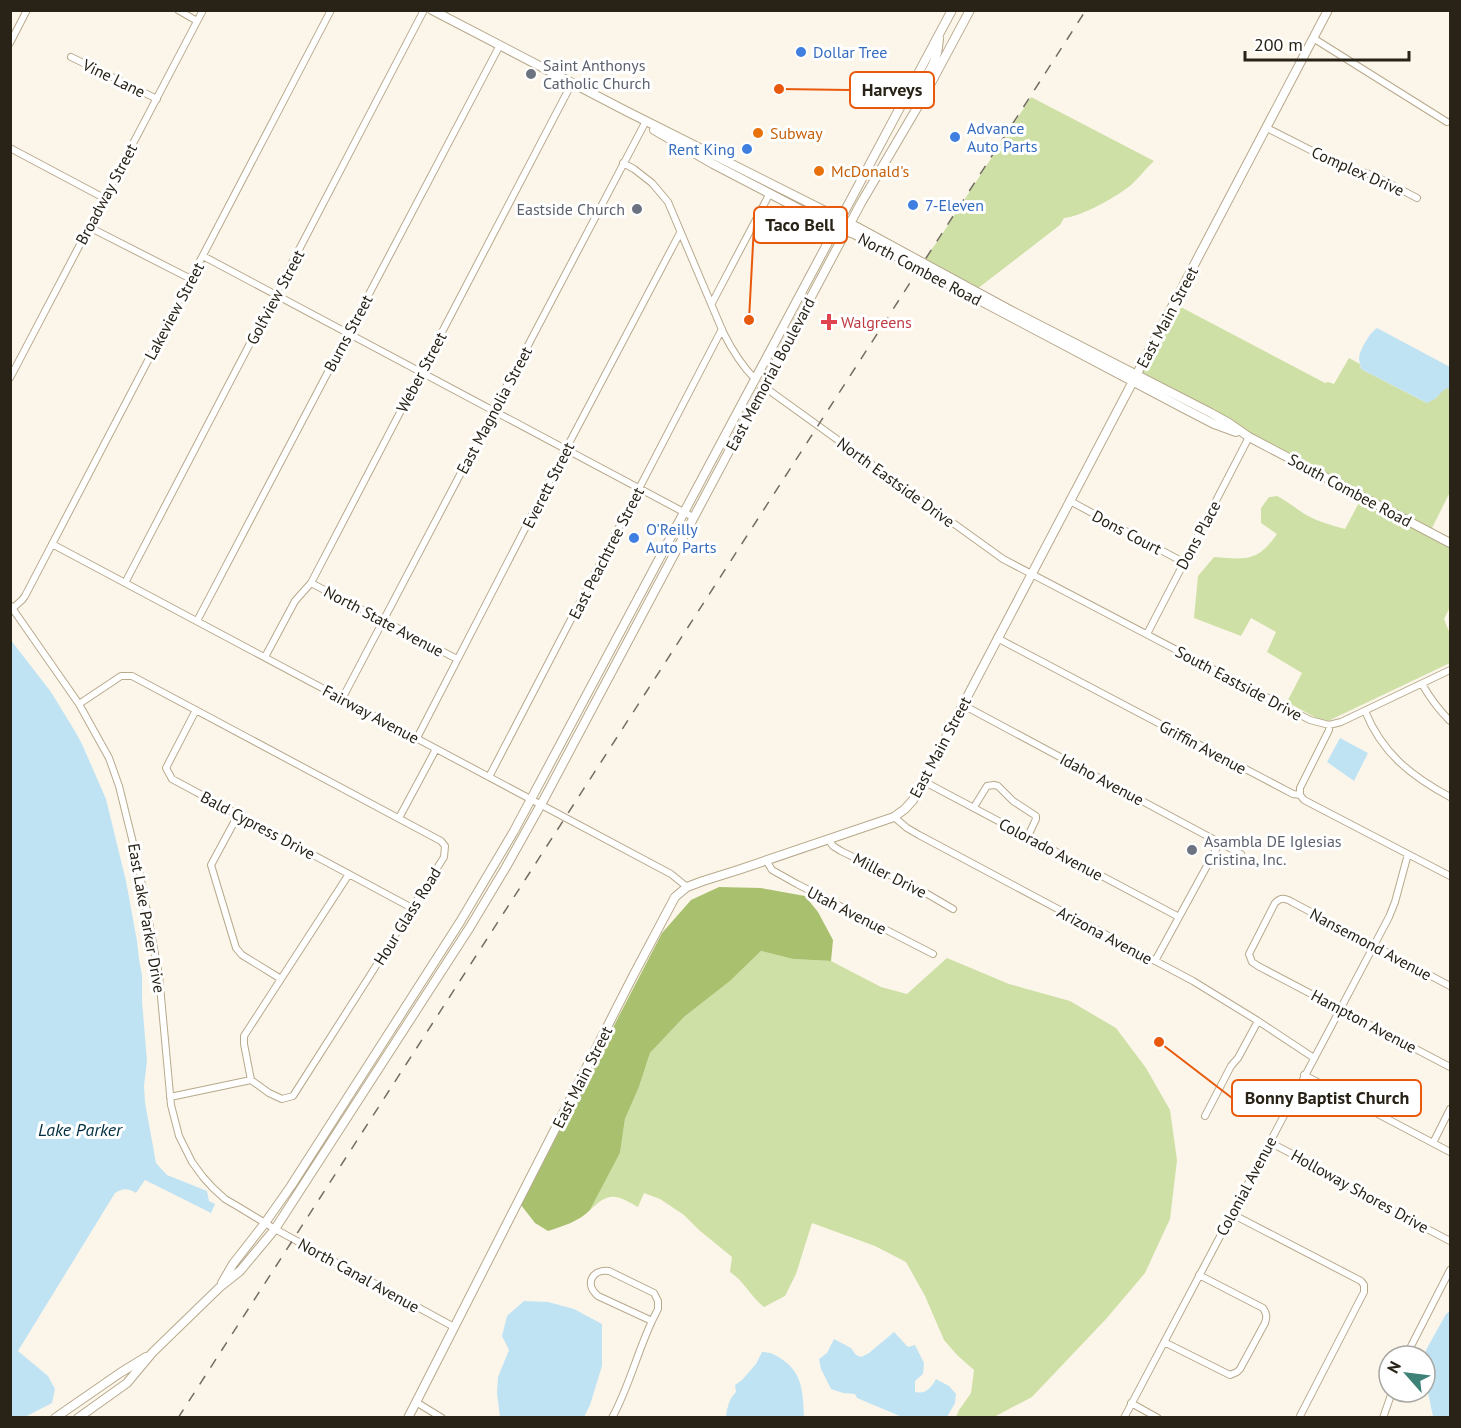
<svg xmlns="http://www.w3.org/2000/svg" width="1461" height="1428" font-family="'PT Sans',sans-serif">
  <rect width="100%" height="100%" fill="#fcf6ea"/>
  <!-- green -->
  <path fill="#cee0a6" d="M1031,97L1154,161C1146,168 1139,178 1131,185C1118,196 1081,217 1064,218L1060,225L977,289L924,260L939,239Z
    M1177,305L1325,383L1328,382L1334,384L1349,358L1360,364L1361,369L1427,403L1437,397L1441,391L1448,387L1450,391V492L1431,530L1250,435L1141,373Z
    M1277,496C1287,501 1294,507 1303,513C1315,521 1331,525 1345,529L1361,499L1450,547V607L1444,619L1450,634V663L1328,721L1320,720L1287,702L1302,673L1267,652L1276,632L1251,618L1241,636L1194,618L1198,576L1214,557C1245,559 1257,563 1277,534L1261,523V508L1269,497Z
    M761,951L793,959L831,961L881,987L907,994L947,958L1009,984L1070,1001L1116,1028L1146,1068L1170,1110L1177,1160L1170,1219L1145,1273L1106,1319L1032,1397L994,1417H956L959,1410L971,1393L974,1370L957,1355L944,1340L925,1296L906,1262L875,1246L812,1223L796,1274L785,1296L764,1307C751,1297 744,1281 730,1272L732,1257L699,1230L684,1215L660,1199L644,1193L638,1207C616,1195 610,1191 590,1210L620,1153L625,1119L639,1087L650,1053L684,1017L730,981Z"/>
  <!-- forest -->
  <path fill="#a9c16f" d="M719,887L761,888L805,896L818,912L833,940L831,961L793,959L761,951L730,981L684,1017L650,1053L639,1087L625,1119L620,1153L590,1210C578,1222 563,1226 548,1231L535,1223L521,1205L662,933L691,900Z"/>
  <!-- water -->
  <path fill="#c0e3f4" d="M1377,328L1450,367V391L1448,388C1442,390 1441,393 1437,397C1434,400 1430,401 1427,403L1361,369C1361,367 1359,360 1359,359C1359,351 1370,332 1377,328Z
    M10,639L51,692L76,733L82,744L106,799L126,881L137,941L139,959L142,975V1001L147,1061L144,1086L145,1102L156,1163L167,1175L207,1191L209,1201L215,1204L211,1213L145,1180L136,1193C128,1188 123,1188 115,1193L18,1351L48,1376L55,1389L52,1403L25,1417H10Z
    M1340,738L1368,753L1354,781L1327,762Z
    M524,1301L548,1302L574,1309L602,1324V1366L590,1405L584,1417H500L497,1393L498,1377L509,1350L502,1336L507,1316Z
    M1450,1311V1417H1433L1427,1387L1426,1350L1446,1314Z
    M894,1332L908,1347L915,1345L924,1363L923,1374L915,1381V1392C926,1394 931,1388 936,1379L949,1386L956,1394L955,1403L947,1417H902L857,1398L855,1394L843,1393L831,1389L821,1369L819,1359L827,1353L834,1339L851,1348L856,1355L861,1357L869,1353Z
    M762,1352C769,1352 774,1354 780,1358C803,1372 803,1393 804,1417H726C727,1408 729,1399 736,1392L735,1385L742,1380L756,1364Z"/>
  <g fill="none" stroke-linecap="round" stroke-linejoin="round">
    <!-- minor casing -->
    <g stroke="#b7a98b" stroke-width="8">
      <path id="minor" d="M178,10L197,21
        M1313,38L1447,122
        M10,43L27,10
        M71,57L157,99
        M1267,128L1340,165L1375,176L1417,198
        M10,148L104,198
        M623,163L634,169L652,183L668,202L723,332C732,350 741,365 755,379
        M89,227L191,279
        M203,256L693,517
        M712,303L770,193
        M10,378L203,10
        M763,386L1003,559L1310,720L1329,725L1341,722L1450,670
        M1070,501L1183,562
        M52,544L671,874L687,887
        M125,583L424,10
        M311,583L457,659
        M10,605L79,704L109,758L119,786L137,859L159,975L171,1105L179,1136L192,1162L203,1177L213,1188L225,1199L237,1206L275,1229L454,1327
        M13,608L22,600L25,596L331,10
        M197,621L500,45
        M1147,634L1249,437
        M997,638L1293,794L1300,795L1304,800L1450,876
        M265,657L295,601L311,583L572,83
        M1422,684C1430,698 1439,710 1450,721
        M342,699L646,121
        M79,704L121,676H132L441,841L445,846L444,857L369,977L293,1096L282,1099L269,1093L251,1080L244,1044V1036L349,874
        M963,705L1241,854
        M196,710L166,768L172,779L412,908
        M1365,711C1382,753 1411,776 1450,797
        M417,738L566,449L680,233
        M489,777L722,329
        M923,781L1179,917
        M1300,795V788L1329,730V725
        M974,807L987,786L994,785L998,786L1013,801L1036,816V819L1028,836
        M238,815L211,865L236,948L242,955L281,979
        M894,817L907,828L919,835L1193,981L1258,1021L1314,1058
        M399,818L436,749
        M828,839L833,846L841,851L924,892L953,909
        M766,860L772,870L797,884L933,954
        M1155,961L1220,842
        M1450,986L1292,902C1285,898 1281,897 1275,903L1249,954L1252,962L1258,966L1450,1067
        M1304,1075L1450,1152
        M170,1097L251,1080
        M1205,1116L1231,1066L1238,1058L1258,1021
        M1269,1142L1302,1159L1378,1203L1450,1241
        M1433,1143L1450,1109
        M1232,1214L1361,1281L1364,1285V1292L1299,1418
        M1164,1342L1230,1375L1237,1372L1240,1369L1265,1323C1267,1317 1267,1314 1263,1308L1199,1275
        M1406,1356L1450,1270
        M416,1402L442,1418
        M1131,1403L1158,1418
        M612,1418C629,1387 637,1353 652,1321L598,1296C584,1284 592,1269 609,1271L654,1293L658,1301V1309L652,1321
        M1124,1418L1389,917L1395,902L1408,854
        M1383,1418L1392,1392"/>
    </g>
    <!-- major casing -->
    <g stroke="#b7a98b" stroke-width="10">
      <path id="major" d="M432,10L626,111L857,227L1010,310L1211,413L1229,423L1249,437L1450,543
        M924,96C919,82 931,72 935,59C938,53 938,46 939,39
        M654,130L713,164L828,224L854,234L1185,409L1214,424L1236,432
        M222,1283L233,1264L265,1223L291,1186L460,922L514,831L952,10
        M55,1418L120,1373L146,1357
        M78,1418L127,1383L152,1353L221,1286L240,1271L275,1229L470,927L506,867L544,799L861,203L924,96L970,10
        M408,1418L633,976L675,897L687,887L703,881L738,870L894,817L905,809L913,800L1328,10"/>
    </g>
    <!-- minor -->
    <use href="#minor" stroke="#fff" stroke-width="6"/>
    <!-- major -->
    <use href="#major" stroke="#fff" stroke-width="8"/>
    <!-- rail -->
    <path stroke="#726c60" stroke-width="1.5" stroke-dasharray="10 10" stroke-linecap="butt" d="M178,1418L1086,10"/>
  </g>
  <!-- markers -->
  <g fill="#3f7fe0" stroke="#fff" stroke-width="2">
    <circle cx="801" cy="52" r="6"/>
    <circle cx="955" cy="137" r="6"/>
    <circle cx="747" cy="149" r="6"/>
    <circle cx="913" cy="205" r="6"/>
    <circle cx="634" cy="538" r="6"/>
  </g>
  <g fill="#6b7280" stroke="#fff" stroke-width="2">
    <circle cx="531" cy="74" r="6"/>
    <circle cx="637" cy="209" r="6"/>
    <circle cx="1192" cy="850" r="6"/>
  </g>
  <g fill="#e8710a" stroke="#fff" stroke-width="2">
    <circle cx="758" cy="133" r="6"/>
    <circle cx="819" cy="171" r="6"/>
  </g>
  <path fill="#e0444e" stroke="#fff" stroke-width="2" d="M826 313h6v6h6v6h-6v6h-6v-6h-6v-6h6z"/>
  <g text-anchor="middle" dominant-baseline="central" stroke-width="6" stroke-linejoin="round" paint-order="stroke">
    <!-- shop labels -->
    <g font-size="16" fill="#366cbe" stroke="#fff" text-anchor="start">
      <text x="813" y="52">Dollar Tree</text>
      <text x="967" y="128">Advance<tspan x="967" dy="18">Auto Parts</tspan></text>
      <text x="735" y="149" text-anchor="end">Rent King</text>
      <text x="925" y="205">7-Eleven</text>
      <text x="646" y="529">O'Reilly<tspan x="646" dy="18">Auto Parts</tspan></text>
    </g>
    <!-- worship labels -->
    <g font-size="16" fill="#5b616d" stroke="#fff" text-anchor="start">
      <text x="543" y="65">Saint Anthonys<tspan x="543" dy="18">Catholic Church</tspan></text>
      <text x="625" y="209" text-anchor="end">Eastside Church</text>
      <text x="1204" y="841">Asambla DE Iglesias<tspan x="1204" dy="18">Cristina, Inc.</tspan></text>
    </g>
    <!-- street labels -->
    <g font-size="16" fill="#282217" stroke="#fff">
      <text transform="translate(114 78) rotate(26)">Vine Lane</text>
      <text transform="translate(1358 171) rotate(24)">Complex Drive</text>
      <text transform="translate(106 194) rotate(-62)">Broadway Street</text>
      <text transform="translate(920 269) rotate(28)">North Combee Road</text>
      <text transform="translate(275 297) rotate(-62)">Golfview Street</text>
      <text transform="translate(174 311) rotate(-62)">Lakeview Street</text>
      <text transform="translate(1167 317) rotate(-62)">East Main Street</text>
      <text transform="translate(348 333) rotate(-62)">Burns Street</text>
      <text transform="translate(421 372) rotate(-62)">Weber Street</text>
      <text transform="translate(770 374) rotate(-62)">East Memorial Boulevard</text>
      <text transform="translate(494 410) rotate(-62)">East Magnolia Street</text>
      <text transform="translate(896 482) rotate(36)">North Eastside Drive</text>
      <text transform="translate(548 485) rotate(-63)">Everett Street</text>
      <text transform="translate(1350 490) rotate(28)">South Combee Road</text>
      <text transform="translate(1127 532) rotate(28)">Dons Court</text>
      <text transform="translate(1198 535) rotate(-62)">Dons Place</text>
      <text transform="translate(606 553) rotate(-63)">East Peachtree Street</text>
      <text transform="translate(384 621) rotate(28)">North State Avenue</text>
      <text transform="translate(1239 683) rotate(28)">South Eastside Drive</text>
      <text transform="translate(371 714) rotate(28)">Fairway Avenue</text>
      <text transform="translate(940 747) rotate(-62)">East Main Street</text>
      <text transform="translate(1203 747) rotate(28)">Griffin Avenue</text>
      <text transform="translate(1102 779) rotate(28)">Idaho Avenue</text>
      <text transform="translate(258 825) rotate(28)">Bald Cypress Drive</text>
      <text transform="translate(1051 849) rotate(28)">Colorado Avenue</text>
      <text transform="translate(890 875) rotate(27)">Miller Drive</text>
      <text transform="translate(847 910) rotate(27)">Utah Avenue</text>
      <text transform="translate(407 916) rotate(-58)">Hour Glass Road</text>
      <text transform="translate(147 918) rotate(80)">East Lake Parker Drive</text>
      <text transform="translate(1105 935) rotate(28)">Arizona Avenue</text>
      <text transform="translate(1371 944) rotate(28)">Nansemond Avenue</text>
      <text transform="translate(1364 1021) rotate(28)">Hampton Avenue</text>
      <text transform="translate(582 1077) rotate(-63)">East Main Street</text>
      <text transform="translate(1246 1186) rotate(-62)">Colonial Avenue</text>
      <text transform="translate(1360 1191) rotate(29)">Holloway Shores Drive</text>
      <text transform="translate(359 1275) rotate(29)">North Canal Avenue</text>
    </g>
    <!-- food labels -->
    <g font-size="16" fill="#c56008" stroke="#fff" text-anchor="start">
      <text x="770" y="133">Subway</text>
      <text x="831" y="171">McDonald's</text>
    </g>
    <!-- health labels -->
    <g font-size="16" fill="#be3a42" stroke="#fff" text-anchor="start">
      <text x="841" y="322">Walgreens</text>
    </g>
    <!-- water labels -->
    <g font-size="18" font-style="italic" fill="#002e3f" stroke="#fff">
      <text x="80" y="1129">Lake Parker</text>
    </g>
  </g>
  <!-- callouts -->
  <path fill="none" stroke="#e8590c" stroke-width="2" d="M779 89L850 90M749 320L754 225M1159 1042L1232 1098"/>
  <g fill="#e8590c" stroke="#fff" stroke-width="2">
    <circle cx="779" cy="89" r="6"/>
    <circle cx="749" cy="320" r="6"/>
    <circle cx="1159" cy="1042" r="6"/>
  </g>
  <g fill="#fff" stroke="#e8590c" stroke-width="2">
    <rect x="850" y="72" width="84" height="36" rx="6"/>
    <rect x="754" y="207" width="93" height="36" rx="6"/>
    <rect x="1232" y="1080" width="189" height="36" rx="6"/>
  </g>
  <g font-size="18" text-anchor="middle" font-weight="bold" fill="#282217">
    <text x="892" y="96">Harveys</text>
    <text x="800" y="231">Taco Bell</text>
    <text x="1327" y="1104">Bonny Baptist Church</text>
  </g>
  <!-- border -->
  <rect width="1461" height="1428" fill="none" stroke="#282217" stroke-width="24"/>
  <!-- north arrow -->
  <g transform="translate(1407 1374) rotate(298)"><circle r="28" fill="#ffffff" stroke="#a9a7a2" stroke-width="1.5"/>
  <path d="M0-4.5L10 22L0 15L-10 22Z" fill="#3d8177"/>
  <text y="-9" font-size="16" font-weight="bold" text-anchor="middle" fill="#282217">N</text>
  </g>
  <!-- scale -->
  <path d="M1245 51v9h164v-9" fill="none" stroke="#282217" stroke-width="3"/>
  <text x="1254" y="51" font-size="18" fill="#282217" stroke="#ffffff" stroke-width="4.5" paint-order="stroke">200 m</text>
</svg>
